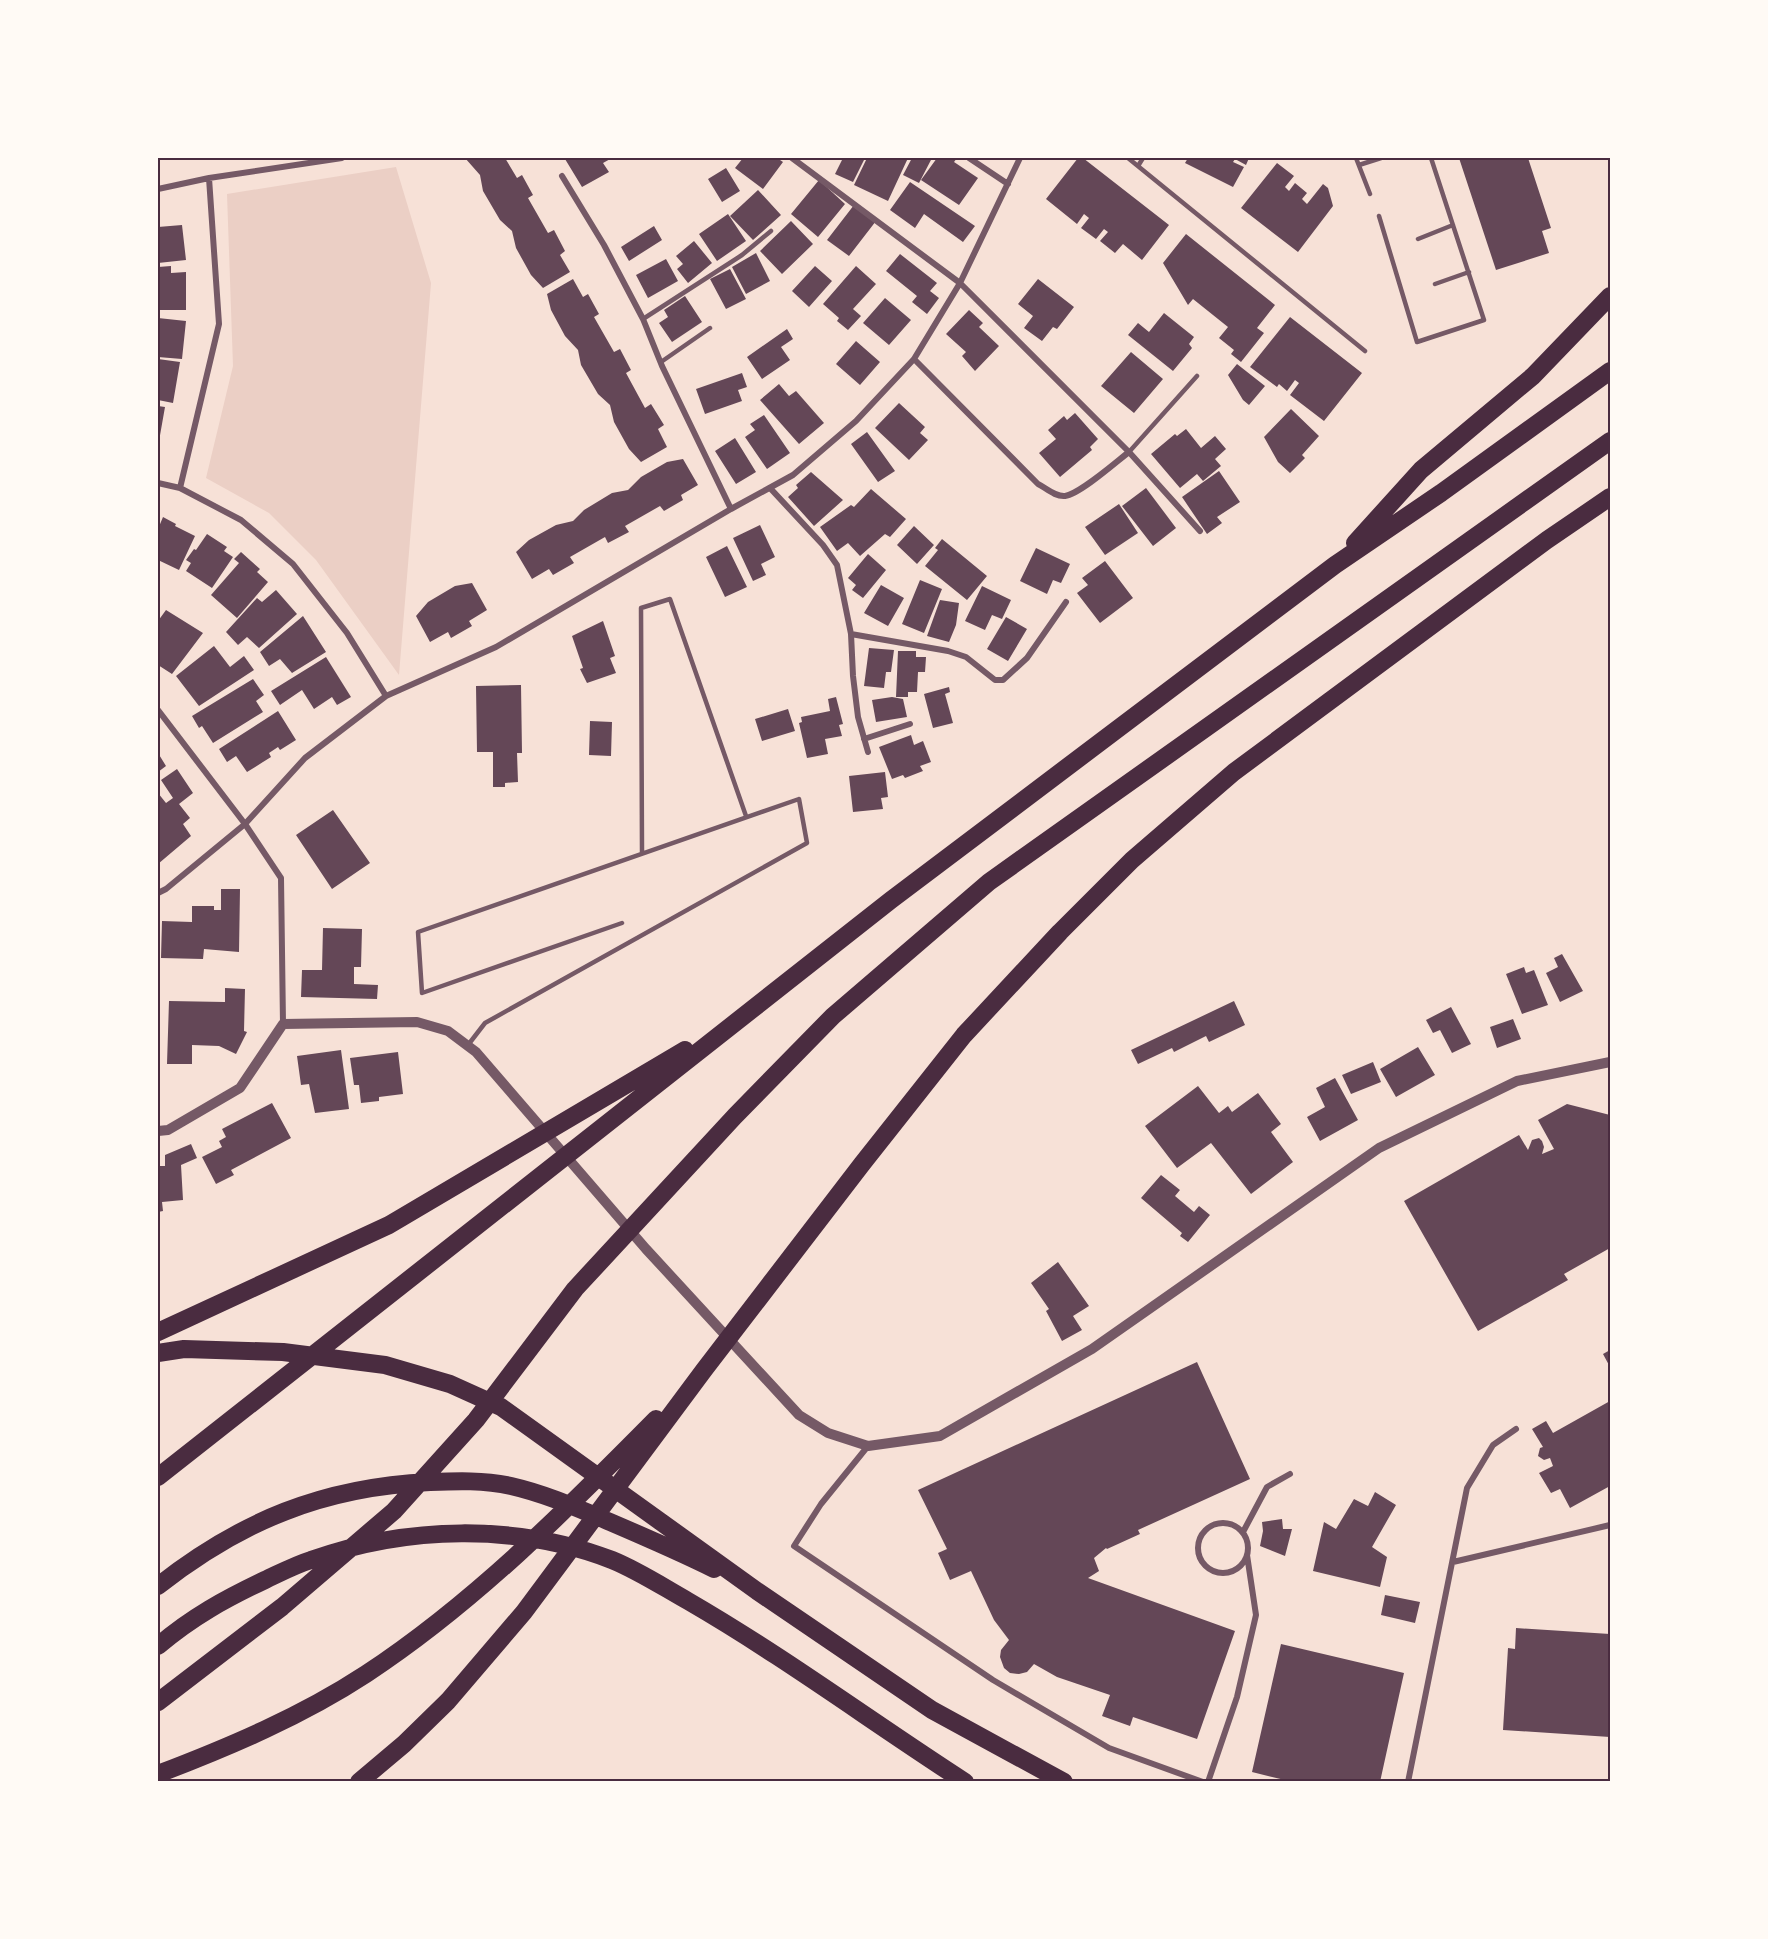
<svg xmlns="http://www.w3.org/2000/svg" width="1768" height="1939" font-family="Karla,sans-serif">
  <rect width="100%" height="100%" fill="#f7e1d7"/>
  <!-- green -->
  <path fill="#ebcfc5" d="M396,167L431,283L399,675L316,560L269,513L206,478L233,366L227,194Z"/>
  <!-- building -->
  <path fill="#644757" d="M465,158H505L517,178L522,175L533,195L528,198L548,233L554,230L565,251L560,255L570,272L543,288L531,275L516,248L512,231L500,220L483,191L480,175Z
    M568,158H612L603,163L609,172L582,187L565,159Z
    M743,158H777L783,162L763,189L735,168Z
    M843,158H865L853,182L835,174Z
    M867,158H908L888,201L854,185Z
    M912,158H932L919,183L903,175Z
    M937,158H957L954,162L978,178L959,205L921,180Z
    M1078,158H1083L1169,225L1142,260L1123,244L1115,253L1100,241L1108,232L1104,229L1096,239L1081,228L1089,218L1084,214L1077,224L1046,199Z
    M1188,158H1249L1246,165L1235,159L1233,162L1244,167L1233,187L1185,163Z
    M1459,158H1528L1551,228L1542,231L1549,253L1496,270Z
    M1277,163L1294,176L1285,187L1289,191L1295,183L1307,193L1302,199L1307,204L1323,184L1328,188L1333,206L1298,252L1241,208Z
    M726,168L740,191L722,202L708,179Z
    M819,180L845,204L818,237L791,214Z
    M910,182L975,226L963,242L924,214L915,228L890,210Z
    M758,190L781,215L753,240L730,216Z
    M854,205L876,221L849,256L827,240Z
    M728,214L746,241L717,261L699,234Z
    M791,221L813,244L782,274L760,251Z
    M182,225L186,260L158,263V227Z
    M654,226L662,240L629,261L621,247Z
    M1186,234L1275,305L1257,328L1264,333L1241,362L1231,354L1234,350L1219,338L1228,327L1193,299L1188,305L1163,263Z
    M694,241L712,263L688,283L677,269L683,264L676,256Z
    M756,253L770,281L746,294L732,267Z
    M900,254L937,283L930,291L939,298L927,314L912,302L917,296L886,271Z
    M666,259L678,281L648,298L636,275Z
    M171,266V273L186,272V310H158V267Z
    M815,266L832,281L809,307L792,291Z
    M856,266L876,284L853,309L861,316L848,330L837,321L839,318L823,304Z
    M730,269L746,299L726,309L710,279Z
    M573,279L583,297L588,294L599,314L594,317L614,352L620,349L631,370L626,373L645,408L651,404L664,425L658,429L667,447L641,462L629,449L614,422L610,405L598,394L581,365L578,350L565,336L551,310L547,294Z
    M1038,279L1074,307L1057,329L1053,327L1042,341L1024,328L1033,316L1018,304Z
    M685,296L702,322L672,342L659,323L668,317L664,310Z
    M885,298L911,320L889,345L863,323Z
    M969,310L983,323L979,327L999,346L975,371L962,356L966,352L946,334Z
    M1164,313L1194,337L1189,344L1192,348L1173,371L1128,335L1138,323L1149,332Z
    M1290,317L1362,373L1324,421L1290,395L1299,383L1295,380L1287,391L1279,384L1277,387L1250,367Z
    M158,318L186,321L182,359L158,357Z
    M787,329L793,339L781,347L790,360L762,379L747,357Z
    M856,341L880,362L860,385L836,364Z
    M1131,352L1163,379L1134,413L1101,386Z
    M158,359L180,362L173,403L158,400Z
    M1237,364L1265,386L1249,405L1243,400L1228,375Z
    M742,373L747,387L738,390L742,401L705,414L696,389Z
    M779,384L789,396L796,391L824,423L799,444L760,400Z
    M899,403L925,427L920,433L928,440L909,460L875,428Z
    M158,406L165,407L159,441H158Z
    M1291,409L1319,436L1302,455L1305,458L1290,473L1278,462L1264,437Z
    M1075,413L1098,439L1090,447L1092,450L1060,477L1039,453L1056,439L1048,430L1064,416L1067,420Z
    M764,415L790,453L767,469L745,437L755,430L750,424Z
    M1186,429L1201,448L1215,436L1226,449L1215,459L1221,466L1203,481L1197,474L1180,488L1151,454L1175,434L1177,436Z
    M867,432L895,471L878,482L851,444Z
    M735,438L756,472L736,484L715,451Z
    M683,459L698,485L681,495L683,500L664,511L660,506L625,526L629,532L608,543L605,537L570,557L574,563L553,575L549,569L532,579L516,552L529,540L556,525L573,521L584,510L612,493L628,490L641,477L667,462Z
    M1219,471L1240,502L1217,517L1222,523L1207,534L1182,497Z
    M811,472L843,500L814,526L788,497L798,488L796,485Z
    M1146,488L1176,528L1153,546L1122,506Z
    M871,489L906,519L890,537L885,534L860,556L848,543L837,551L820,527L851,505L854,507Z
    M1119,504L1138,533L1105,555L1085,527Z
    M163,517L176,524L175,526L195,536L179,570L158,560V529Z
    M760,525L775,557L761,564L766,575L753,581L733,538Z
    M914,526L934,545L917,564L897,545Z
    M207,534L227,547L224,551L233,557L212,588L186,571L191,563L186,560L194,549L196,550Z
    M942,539L987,576L967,600L925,566L938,550L935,548Z
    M727,546L747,587L725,597L706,557Z
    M1036,548L1070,564L1061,583L1053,580L1047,594L1020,581Z
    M241,552L260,569L257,572L268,582L237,618L211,595L239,563L234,559Z
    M868,554L886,570L863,598L852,590L856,585L848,578Z
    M1105,561L1133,598L1100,623L1077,593L1088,585L1082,578Z
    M920,580L942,589L924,633L902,624Z
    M472,583L487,610L469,621L472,626L451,638L448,632L430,642L416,616L428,602L455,586Z
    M881,585L904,598L888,626L864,613Z
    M982,586L1011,600L1002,619L992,615L985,630L965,621Z
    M276,590L297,614L259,648L247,637L238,645L226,632L257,598L262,602Z
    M940,600L959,603L956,625L949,642L927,636Z
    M166,610L203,633L172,674L158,665V621Z
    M303,616L326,652L292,673L280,659L269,666L260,652Z
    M1006,617L1027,629L1008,661L987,649Z
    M603,621L615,656L610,658L616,673L587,683L580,669L583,668L572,636Z
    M214,646L230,667L244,656L254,670L199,706L176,676Z
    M869,648L894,650L891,672H886L884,688L864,686Z
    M898,651H916V657H926L925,672H918L917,692H908V697H896Z
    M326,657L351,697L337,705L332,697L314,709L302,690L280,705L271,691Z
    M253,679L264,695L256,701L263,712L213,743L202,726L199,728L192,716Z
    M521,685L522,753H517L518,782L505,783V787H493V752H477L476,686Z
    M949,687L950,692L945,694L953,723L933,728L924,694Z
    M836,697L843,724L839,725L842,736L825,739L828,754L807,758L799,723L802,722L801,717L830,711L828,699Z
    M892,697L903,699L907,717L876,722L872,700Z
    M788,709L795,731L762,741L755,719Z
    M278,711L296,740L280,750L278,747L269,753L271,757L247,772L236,756L227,762L219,749Z
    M590,721L612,722L611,756L589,755Z
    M911,735L914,745L923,741L931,762L920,766L923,771L905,778L903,775L892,779L879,747Z
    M158,753L166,766L158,772Z
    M177,769L193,793L179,804L190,818L183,824L191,836L158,864V793L166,803L173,798L161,780Z
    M885,772L888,797L881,798L883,809L853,812L849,776Z
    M333,810L370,863L332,889L296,835Z
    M221,889H240L239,952L204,949L203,959L161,958L162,921L192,922V906H214V910H221Z
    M323,928L362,929L361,967H354V984L378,985L377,999L301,997L302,970H322Z
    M1562,954L1583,991L1560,1002L1546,973L1558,967L1554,958Z
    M1524,967L1526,973L1534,970L1548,1005L1522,1014L1506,974Z
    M225,988L245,989L244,1031L247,1032L236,1054L219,1046L192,1045V1064H167L169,1001L225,1002Z
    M1234,1001L1245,1025L1209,1042L1206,1036L1174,1052L1172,1048L1138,1064L1131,1050Z
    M1451,1007L1471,1044L1452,1053L1440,1030L1433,1033L1426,1020Z
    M1513,1019L1521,1039L1497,1048L1490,1027Z
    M1418,1047L1435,1075L1396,1097L1380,1069Z
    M341,1050L349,1109L315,1113L309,1084L301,1085L297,1056Z
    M398,1052L403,1094L379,1097V1101L361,1103L359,1085H354L350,1058Z
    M1373,1062L1381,1082L1351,1094L1342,1075Z
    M1335,1078L1358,1120L1320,1141L1307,1117L1325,1107L1316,1088Z
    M1198,1086L1219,1113L1228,1106L1232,1112L1258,1093L1281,1124L1271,1132L1293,1162L1251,1194L1211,1143L1177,1168L1145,1126Z
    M272,1103L291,1138L231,1170L234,1175L216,1184L202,1157L222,1147L219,1141L226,1137L222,1129Z
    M1567,1104L1610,1115V1248L1564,1274L1568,1280L1478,1331L1404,1201L1519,1135L1528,1150L1532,1140L1539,1138L1542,1141L1544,1147L1542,1154L1554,1149L1538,1120Z
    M191,1144L197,1158L181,1165L183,1200L162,1202L163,1211L158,1212V1166H165V1155Z
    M1161,1175L1180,1190L1175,1196L1194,1212L1199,1206L1210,1215L1188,1242L1180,1236L1182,1233L1141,1198Z
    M1058,1262L1089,1306L1073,1316L1082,1330L1062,1341L1046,1311L1049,1309L1031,1283Z
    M1610,1350V1367L1603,1354Z
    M1197,1362L1250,1479L1138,1530L1140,1534L1107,1549L1106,1548L1094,1558L1099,1571L1088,1578L1235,1631L1197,1739L1133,1717L1130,1726L1102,1716L1110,1695L1057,1677L1034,1664L1027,1672L1019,1674L1010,1673L1004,1668L1000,1657L1001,1650L1009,1640L994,1620L971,1571L950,1580L938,1553L947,1549L918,1490Z
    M1610,1401V1486L1570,1508L1560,1489L1551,1493L1539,1473L1553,1466L1550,1458L1544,1460L1538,1456L1540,1448L1543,1447L1532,1429L1546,1421L1553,1433Z
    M1375,1492L1396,1505L1372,1547L1387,1557L1380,1587L1313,1571L1324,1522L1336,1529L1354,1499L1368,1506Z
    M1282,1519L1283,1529H1292L1285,1556L1260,1546L1263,1531L1262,1522Z
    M1385,1595L1420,1602L1415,1623L1381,1615Z
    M1516,1628L1610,1634V1737L1503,1730L1508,1648L1515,1649Z
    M1281,1644L1404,1673L1380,1782H1293L1252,1772Z"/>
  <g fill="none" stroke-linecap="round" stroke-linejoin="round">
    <!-- service -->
    <path stroke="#755966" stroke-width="4.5" d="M1128,158L1365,351
      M1356,158L1370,194
      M1359,165L1381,158
      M1138,166L1143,158
      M1379,216L1417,342L1484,320L1431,158
      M1418,239L1453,225
      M1435,284L1469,272
      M643,319L742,255L771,231
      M661,362L710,328
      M1129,452L1197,376
      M642,853L641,608L670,599L746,816
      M468,1045L485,1023L807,843L799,799L418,932L422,993L622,923"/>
    <!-- minor -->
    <path stroke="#755966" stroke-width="6" d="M792,158L960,283L1129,452L1200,531
      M969,158L1008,184
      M562,176L604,245L643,319L662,366L731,509
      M158,189L209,178L342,158
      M914,359L1038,484C1046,488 1055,497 1065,496C1080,494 1116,462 1129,452
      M158,483L180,488L241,520L293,564L347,633L386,696
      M180,488L219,324L209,178
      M770,488L823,545L837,565L851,634L853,676L858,717L868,752
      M851,634L948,651L966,657L995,680H1003L1027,658L1066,602
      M158,710L245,824L281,878L283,1024
      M864,739L910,724
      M158,893L166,889L245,824L305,758L386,696L496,647L731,509L793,475L856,421L914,359L960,283L1020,158
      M868,1446L821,1504L794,1546L993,1680L1109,1748L1203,1782
      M1198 1548a25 25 0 1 1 50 0a25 25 0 1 1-50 0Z
      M1243,1532L1267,1487L1290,1474
      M1453,1562L1610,1525
      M1208,1782L1237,1697L1256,1615L1247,1555
      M1408,1782L1467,1488L1493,1445L1516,1429"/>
    <!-- tertiary -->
    <path stroke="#755966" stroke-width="10" d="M158,1131L168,1130L240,1088L283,1024L417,1022L448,1031L476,1052L646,1249L799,1415L828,1433L868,1446L940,1436L1092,1349L1379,1148L1517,1081L1610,1062"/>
    <!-- motorway -->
    <path stroke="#4a2c40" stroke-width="18" d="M1355,543L1421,470L1533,376L1610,296
      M158,1332L389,1225L685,1050
      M158,1353L184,1349L283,1352L385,1365L450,1384L501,1407L757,1591L932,1710L1064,1782
      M158,1477L891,900L1335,565L1441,493L1610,371
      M158,1586C241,1521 323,1487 430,1482C457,1481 484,1480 511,1486C546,1494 577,1508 610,1522C645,1537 680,1552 714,1569
      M158,1646C192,1617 225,1599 265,1580C280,1573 295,1565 311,1560C406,1526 517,1523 612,1560C639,1571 663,1587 688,1601C783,1656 872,1722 965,1782
      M158,1702L282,1607L394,1511L476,1420L575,1289L735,1116L833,1016L989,882L1610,441
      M158,1774C229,1747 302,1716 366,1674C474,1603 566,1510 656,1419
      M359,1782L404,1744L448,1701L524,1612L704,1370L862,1164L964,1035L1060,932L1132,860L1234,772L1547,540L1610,497"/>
  </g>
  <!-- border -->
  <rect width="1768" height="1939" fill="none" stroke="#fffaf5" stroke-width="318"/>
  <rect x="159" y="159" width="1450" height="1621" fill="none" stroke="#4a2c40" stroke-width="2"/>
</svg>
